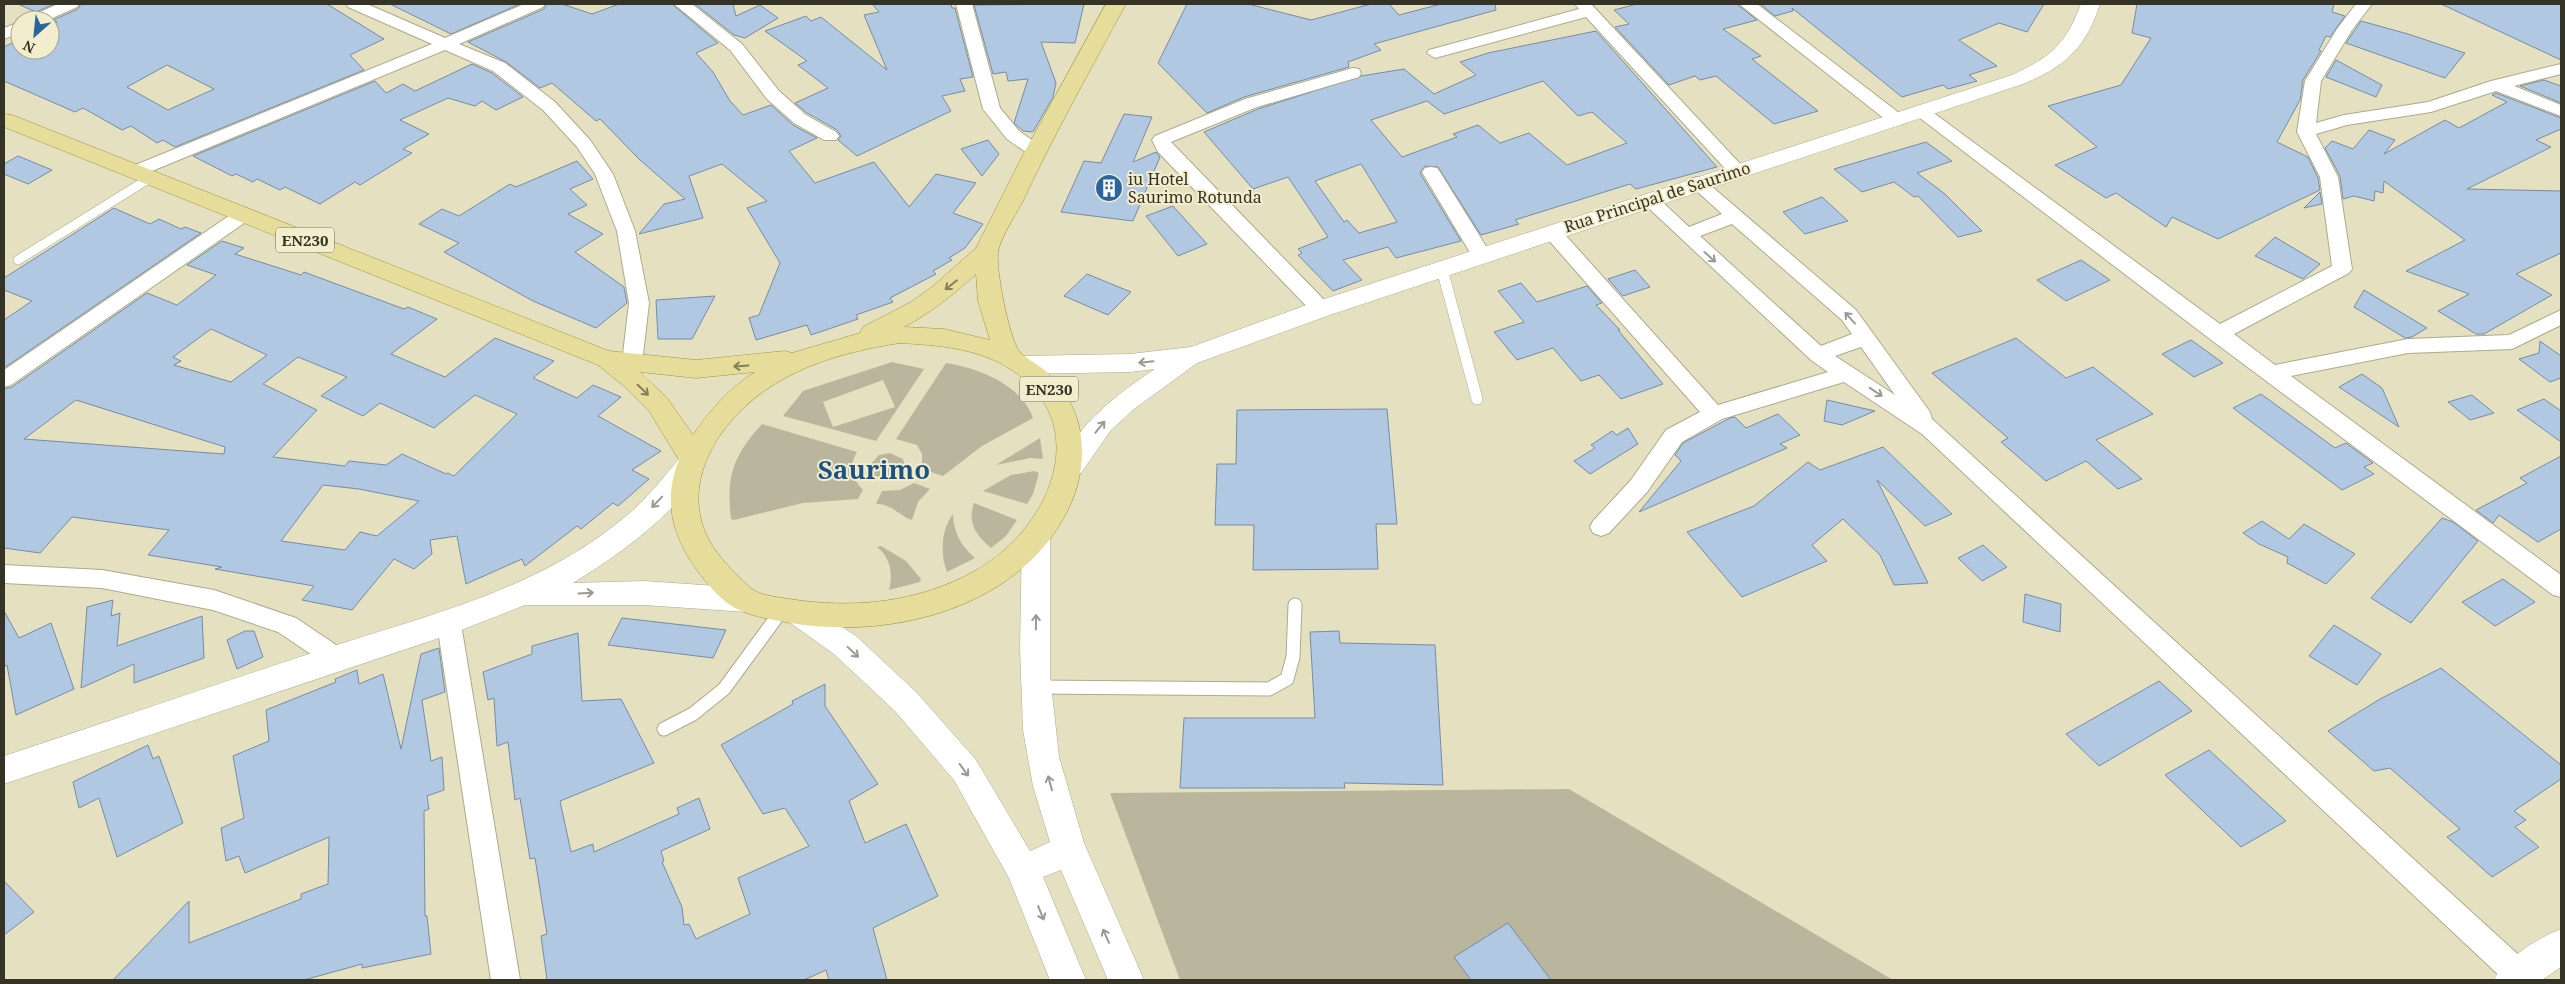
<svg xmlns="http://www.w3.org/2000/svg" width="2565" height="984" font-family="'Noto Serif',serif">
  <rect width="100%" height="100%" fill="#e5e1c0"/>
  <!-- green -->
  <path fill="#b9b69d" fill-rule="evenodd" d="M892,362L924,369L876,441L783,416L803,391ZM883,380L895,407L833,427L823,402Z
    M946,363C978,368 1021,384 1033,418L982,446L943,476L922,469V454L917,445L896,439Z
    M762,424L857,452C848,468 851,477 863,490L858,499L803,503L734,520L731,519C726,476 733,456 762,424Z
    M1040,438L1043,459L1030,458L996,465Z
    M890,453L903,459C907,470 898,476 888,479L872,476L868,467L879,455Z
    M1034,471L1039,473L1033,494L1027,504L983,491L1011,475Z
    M914,483L930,489L918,502L912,520C900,516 890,503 876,504L882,491L900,490Z
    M974,503L1017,520L1006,536L991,548C976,535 967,523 974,503Z
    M953,514C954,533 960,545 975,558L947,572C940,554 941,530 953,514Z
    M881,546L906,561L921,579L920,582L889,590C893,574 891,558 877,547Z
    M1569,789L1893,980H1180L1110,793Z"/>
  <!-- building -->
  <path fill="#b0c8e2" stroke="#778ca4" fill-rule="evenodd" d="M18,4H54L36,12Z
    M81,4H327L384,39L350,55L364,70L175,147L163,140L157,143L131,126L122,130L83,108L75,112L4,81V47L20,39V50H50V25L57,22L53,20L78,9ZM167,65L214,89L168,110L127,87Z
    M390,4H520L451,34Z
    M547,4H562L592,14L619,4H672L718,43L696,53L713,72L730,101L743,115L771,105L793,125L817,138L789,151L815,183L874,162L909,207L936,174L976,183L953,213L983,224L965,248L949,258L952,260L933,271L936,274L890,298L893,302L856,315L858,319L811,335L807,325L756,340L749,318L759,315L780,263L747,208L767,201L722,164L689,176L703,218L639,234L664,204L685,199L640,160L600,119L596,121L552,83L540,88L506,62L468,42L544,9Z
    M695,4H733L736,16L760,5L778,18L745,38L734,35Z
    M872,4H951L952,8H955L973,77L960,79L965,91L942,96L951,111L857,156L838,140L841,136L837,130L807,113L795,103L828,88L798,65L807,61L765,31L806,16L811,21L821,17L887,70L864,15L879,12Z
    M1084,4L1075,43L1041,42L1056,83L1053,97L1033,132L1023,131L1014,123L1028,79L1008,81L1006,72L993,74L974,5Z
    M1187,4H1248L1311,20L1371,4H1389L1399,15L1441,4H1495L1496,10L1374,44L1381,50L1348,62L1349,67L1244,97L1207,113L1158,63Z
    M1637,4H1737L1757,20L1723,29L1761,56L1752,59L1818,111L1774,124L1716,76L1700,80L1695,76L1669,85L1615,27L1629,24L1614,10Z
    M1760,4H2044L2027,32L1999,23L1959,40L1997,66L1969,75L1977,81L1948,89L1943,85L1902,97L1792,8L1793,11L1775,16Z
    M2137,4H2334L2332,12L2345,16L2330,37L2326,36L2319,50L2321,51L2303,80L2300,100L2277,142L2308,157L2318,178L2320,190L2218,239L2172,217L2166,227L2116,193L2106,198L2055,165L2097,147L2048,106L2121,85L2151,38L2132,33Z
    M2441,4H2561V60Z
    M2361,21L2408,34L2465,53L2445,78L2346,43Z
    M1596,31L1717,167L1636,189L1630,184L1515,220L1519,224L1481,235L1438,167L1425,166L1420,173L1461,241L1396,258L1388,247L1343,260L1362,280L1333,291L1298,255L1302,253L1298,249L1328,237L1288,177L1253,189L1204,132L1258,109L1361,76L1404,69L1434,94L1476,75L1460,62L1488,53ZM1543,81L1578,116L1592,112L1627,143L1567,165L1529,133L1500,143L1478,125L1453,134L1457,137L1402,157L1371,120L1427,101L1444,114ZM1361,164L1397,222L1359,233L1347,220L1344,222L1315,181Z
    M2336,60L2382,85L2376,97L2326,77Z
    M472,64L492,73L523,97L496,110L482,101L475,106L448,98L400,120L429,134L403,149L412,153L360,185L355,182L320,204L285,187L280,190L257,179L253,182L236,174L232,176L193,156L375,81L386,93L403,84L415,91Z
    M2544,80L2561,86V103L2520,86Z
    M2496,93L2561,118V129L2536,140L2551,147L2467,189L2561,191V253L2516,274L2552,295L2484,334H2476L2438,311L2469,294L2406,271L2465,240L2384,181L2383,193L2375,191L2374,201L2354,196L2343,199L2340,176L2325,148L2332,141L2353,149L2369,130L2395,140L2384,154L2445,120L2459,128L2507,102L2492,95Z
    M1124,114L1152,117L1133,162L1156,152L1160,157L1133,221L1061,212L1084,161L1101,163Z
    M988,140L999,154L982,176L961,149Z
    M1926,142L1952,161L1917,173L1945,194L1982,231L1958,237L1918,196L1914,197L1894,182L1862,192L1834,169Z
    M18,156L52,170L28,184L4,174V164Z
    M577,161L593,179L570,189L587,205L568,214L603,234L575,252L624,287L627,303L596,328L533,301L444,252L459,243L419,224L442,209L459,216L510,184L516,187Z
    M2320,192L2322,204L2304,208Z
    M1822,197L1848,221L1805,234L1783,212Z
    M1173,206L1207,244L1178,256L1146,216Z
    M114,208L150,224L159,219L181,229L185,227L201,233L4,368V320L32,301L4,290V278Z
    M2275,237L2320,264L2303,279L2255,256Z
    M222,241L244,248L235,254L301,275L304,272L404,309L408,307L437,319L391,354L445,377L495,338L554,361L533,378L577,398L593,385L621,397L598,416L661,451L632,470L649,479L618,506L613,503L581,529L577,526L525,566L522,559L466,584L457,536L430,540L432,554L414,569L394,559L352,610L302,600L314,586L215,569L222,567L148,555L169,530L72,517L40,553L4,548V389L12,387L147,293L177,305L216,275L187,265ZM211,329L267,355L231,382L174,365L181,361L173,357ZM298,357L347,377L321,396L363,416L380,403L434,428L475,395L517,414L454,476L448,473L446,474L402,454L386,465L349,461L345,466L273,457L317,410L263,384ZM76,400L225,447L224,454L24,439ZM323,485L359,489L419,501L377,536L360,532L345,550L281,541Z
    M2081,260L2110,280L2066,301L2037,280Z
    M1635,270L1650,287L1623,296L1608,279Z
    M1087,274L1131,292L1108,315L1064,296Z
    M1521,283L1537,302L1587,286L1602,303L1596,305L1620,330H1618L1663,384L1621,399L1599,375L1581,381L1553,348L1517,360L1494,332L1524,322L1498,291Z
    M2364,290L2427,328L2412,337L2405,338L2354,307Z
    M715,296L692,339H658L656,300Z
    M2016,338L2066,378L2093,367L2153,414L2096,440L2142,479L2118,489L2086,461L2046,481L2001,442L2008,438L1932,373Z
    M2191,340L2223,363L2194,377L2162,354Z
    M2540,341L2561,356V378L2550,382L2519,359L2539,353Z
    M2362,374L2382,388L2399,427L2339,387Z
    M2261,394L2335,448L2346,443L2373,463L2364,467L2374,474L2342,490L2233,408Z
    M2472,395L2494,413L2470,420L2448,402Z
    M2544,399L2561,411V442L2517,410Z
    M1827,400L1875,411L1842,425L1824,421Z
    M1387,409L1397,524H1376L1378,569L1253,570L1254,525H1215L1217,464H1236L1237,410Z
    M1778,414L1800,435L1780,444L1787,448L1639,512L1681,461L1675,455L1683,443L1730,418L1735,417L1746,428Z
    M1628,428L1638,444L1590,474L1574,461L1595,448L1591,445L1612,431L1617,435Z
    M1883,447L1952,514L1925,526L1877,480L1928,583L1894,585L1880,555L1843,519L1812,545L1827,561L1742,597L1687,532L1754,506L1808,462L1820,470Z
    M2561,456V529L2538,542L2499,515L2493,523L2476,510L2527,483L2520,478Z
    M2442,518L2453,522L2478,541L2411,623L2371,598Z
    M2262,521L2289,539L2304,524L2355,554L2326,584L2287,563L2288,557L2259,544L2243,533Z
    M1983,545L2007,567L1982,581L1958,558Z
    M2503,579L2535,602L2495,626L2462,602Z
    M2025,594L2061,604L2060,632L2023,622Z
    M113,600L111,616L120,613L117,646L202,616L204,658L134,683V664L81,688L87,607Z
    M4,611L19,638L51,623L74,689L16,715L7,665L4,667Z
    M622,618L726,630L713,658L608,645Z
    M2334,625L2381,654L2357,685L2309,656Z
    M245,631H254L263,657L237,669L227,640Z
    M1339,631L1340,643L1435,645L1443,785L1344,783L1345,788H1180L1184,718H1315L1310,632Z
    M578,633L582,701L621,699L654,763L560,801L571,852L593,844L594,852L679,814L677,808L699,798L710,829L661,851L664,861L662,862L682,907L684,925L689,924L696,939L750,914L738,878L809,846L785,808L763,814L721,745L793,704L792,701L825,684V706L878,784L849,801L865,843L906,824L938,896L873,928L887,980H829L826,970L804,980H547L541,936L547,934L535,858L530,859L520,798L515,800L508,742L497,746L494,698L488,700L483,672L532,654V646Z
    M439,648L445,692L422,700L431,761L442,757L444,790L427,796L429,809L424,811L425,916H427L431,954L362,968V964L304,980H113L189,901V943L301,899V894L328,884L329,837L245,873L239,856L226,861L221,828L244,818L233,756L269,741L266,710L336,682L335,679L357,670L359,684L383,674L401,749L421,654Z
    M2441,668L2561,765V779L2514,811L2526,820L2515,827L2539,847L2492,877L2447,837L2460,829L2390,768L2374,771L2328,731L2380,699Z
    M2159,681L2192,711L2099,766L2066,734Z
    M148,745L153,759L159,756L183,823L117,857L99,798L79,808L73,782Z
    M2209,750L2286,821L2241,847L2165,775Z
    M4,881L34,912L4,935Z
    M1508,923L1551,980H1471L1454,957Z"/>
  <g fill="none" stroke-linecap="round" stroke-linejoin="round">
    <!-- lane-far2 casing -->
    <g stroke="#aeaa8b" stroke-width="10">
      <path id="lane-far2" d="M18,260L150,178"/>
    </g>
    <!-- lane-far1 casing -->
    <g stroke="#aeaa8b" stroke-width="12">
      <path id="lane-far1" d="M1442,269L1477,399"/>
    </g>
    <!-- lane casing -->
    <g stroke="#aeaa8b" stroke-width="15">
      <path id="lane" d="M1036,687L1269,689L1287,679L1293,657L1295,605
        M664,729L693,714L724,689L782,610"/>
    </g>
    <!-- street casing -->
    <g stroke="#aeaa8b" stroke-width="2">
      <path id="street" d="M58,4H79L77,7L48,20H27L29,17Z
        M346,4H367L445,38L524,4H545L543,7L459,44L505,63L555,102L590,140L613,174L635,231L649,303L642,363L639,368L632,370L625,368L622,363L629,303L617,231L595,174L577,147L543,110L493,71L445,50L140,176H128L125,172L128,168L432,44L348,7Z
        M674,4H692L742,44L779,91L806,115L836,132L839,136L836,140H824L794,123L767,99L730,50Z
        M956,4H972L1000,108L1019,131L1042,147L1045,151L1042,155H1030L1007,139L983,109Z
        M1575,4H1591L1743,167L1746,171L1743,175H1731L1586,17L1435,58L1427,53L1429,50L1579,9Z
        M1739,4H1757L1903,116L1906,120L1903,124H1891Z
        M2356,4H2372L2352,30L2321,81L2316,123L2344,115L2428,102L2491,81L2561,64V74L2514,86L2561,105V116L2496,91L2431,112L2347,125L2316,134L2338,177L2352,269L2349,273L2234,334L2275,365L2408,339L2509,335L2561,310V325L2512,349L2408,353L2291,376L2561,575V597L2553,595L2210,339L1912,112L1915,108H1927L2220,324L2332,266L2320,177L2297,132L2305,81L2337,29Z
        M20,22V33L4,39V28Z
        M1353,68L1359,69L1361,73L1359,77L1257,107L1171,142L1328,304L1331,309L1328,314L1321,316L1314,314L1158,152L1152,140L1155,136L1245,99Z
        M1431,167L1437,168L1440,172L1492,256L1489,260L1482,262L1475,260L1472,256L1422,172L1425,168Z
        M1697,177L1703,179L1856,310L1930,412L1932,419L2535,970L2539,980H2504L1922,434L1844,382L1722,419L1682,442L1647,492L1609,533L1601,536L1593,533L1590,527L1593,521L1631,480L1666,430L1700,412L1545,236L1543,232L1545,228H1559L1718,405L1828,372L1811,360L1640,200L1642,196H1656L1689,227L1722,214L1688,183L1691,179ZM1732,224L1842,320L1852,334L1821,346L1700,236ZM1861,347L1895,395L1835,356Z
        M243,209L250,211L252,215L250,219L11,385L4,387V370L236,211Z
        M4,565L102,570L214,590L296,618L345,651L348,658L345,665L336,668L327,665L278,632L213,610L102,588L4,583Z
        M449,614L458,617L461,624L520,980H491L437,624L440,617Z"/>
    </g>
    <!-- secondary casing -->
    <g stroke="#aeaa8b" stroke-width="1">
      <path id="secondary" d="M2081,4H2100C2086,47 2067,65 2026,83L1330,315L1197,363L1134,409L1111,430L1081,473L1071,476L1061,473L1057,466C1082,422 1114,396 1155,369L1130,372L1023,374L1014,371L1010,365L1014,359L1023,356L1130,354L1191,347L1312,303L2012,75C2051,57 2066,44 2081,4Z
        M689,456L699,459L703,466C675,516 621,553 573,583L644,581L747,588L757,592L762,600L757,608L747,612L644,605H525L451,634L4,784V756C107,722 209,687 312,653C420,617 536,592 625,517C646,500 662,479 679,459Z
        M1036,526L1046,529L1050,537V675L1059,757L1084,843L1144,980H1108L1061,870L1043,877L1086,980H1050L1009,878L954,780L895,711L834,654L789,622L784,614L789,606L799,602L809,606L856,636L917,693L976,760L1030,851L1050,842L1033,786L1023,730L1020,647L1022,537L1026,529Z
        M2561,929V967L2542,980H2494C2502,960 2540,937 2561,929Z"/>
    </g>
    <!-- primary casing -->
    <g stroke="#9e9346" stroke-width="1">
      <path id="primary" d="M1106,4H1126C1090,70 1054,135 1022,203C1015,216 999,240 998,253C996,271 1009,337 1019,351C1023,357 1043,367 1050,375C1093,419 1090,479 1057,529C1003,612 884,639 791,623C774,620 753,617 737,609C718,600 695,570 685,551C669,522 666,491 679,460L649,411L625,387L598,365L4,127V114L12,115L609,351L696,360L785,351L792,353L860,333L863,327L911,302L932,287L976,248L1025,151ZM976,274L978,301L990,340L944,329L904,327C932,312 953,295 976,274ZM900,343C933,345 966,347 996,361C1099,412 1056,525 975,571C918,603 852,609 789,599C778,597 764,596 755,591C747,586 740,578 733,571C715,552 702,535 699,508C696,483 705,459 718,438C760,376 829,354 900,343ZM640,372L696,378L755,372C729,388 710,410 693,435L667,398Z"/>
    </g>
    <!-- lane-far2 -->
    <use href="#lane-far2" stroke="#fff" stroke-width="9"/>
    <!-- lane-far1 -->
    <use href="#lane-far1" stroke="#fff" stroke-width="11"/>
    <!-- lane -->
    <use href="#lane" stroke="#fff" stroke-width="13"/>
    <!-- street -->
    <use href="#street" fill="#fff" fill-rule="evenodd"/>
    <!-- secondary -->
    <use href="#secondary" fill="#fff" fill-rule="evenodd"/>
    <!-- primary -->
    <use href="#primary" fill="#e6dd9a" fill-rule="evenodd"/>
  </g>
  <!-- one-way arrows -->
  <defs><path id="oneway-shaft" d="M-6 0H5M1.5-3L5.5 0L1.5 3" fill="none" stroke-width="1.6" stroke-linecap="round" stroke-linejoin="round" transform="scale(1.25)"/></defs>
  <g stroke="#9a9992">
    <use href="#oneway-shaft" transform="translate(1710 257) rotate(42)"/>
    <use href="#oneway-shaft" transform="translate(1850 318) rotate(-132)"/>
    <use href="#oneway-shaft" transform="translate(1146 362) rotate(174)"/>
    <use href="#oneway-shaft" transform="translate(1876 392) rotate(34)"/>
    <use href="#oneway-shaft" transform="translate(1100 427) rotate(-51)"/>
    <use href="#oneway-shaft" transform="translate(657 502) rotate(134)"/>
    <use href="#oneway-shaft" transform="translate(586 593) rotate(-3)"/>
    <use href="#oneway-shaft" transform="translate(1036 622) rotate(-89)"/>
    <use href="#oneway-shaft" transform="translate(853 652) rotate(43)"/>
    <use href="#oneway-shaft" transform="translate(964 770) rotate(54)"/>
    <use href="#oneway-shaft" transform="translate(1050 783) rotate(-105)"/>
    <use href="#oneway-shaft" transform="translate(1041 913) rotate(68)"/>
    <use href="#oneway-shaft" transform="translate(1106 936) rotate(-114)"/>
  </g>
  <g stroke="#857f5a">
    <use href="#oneway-shaft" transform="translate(951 285) rotate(141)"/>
    <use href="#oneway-shaft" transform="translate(741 366) rotate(176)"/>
    <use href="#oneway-shaft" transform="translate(643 390) rotate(44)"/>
  </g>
  <!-- icons -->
  <defs>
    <g id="building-disc" transform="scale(1.4375)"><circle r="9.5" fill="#2b659d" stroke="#f2eecd"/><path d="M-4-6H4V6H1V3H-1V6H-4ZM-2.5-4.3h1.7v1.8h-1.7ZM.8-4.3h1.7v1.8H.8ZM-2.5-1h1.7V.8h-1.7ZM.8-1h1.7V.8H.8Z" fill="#fff"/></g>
  </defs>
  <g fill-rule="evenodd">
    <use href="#building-disc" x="1109" y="188"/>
  </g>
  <g text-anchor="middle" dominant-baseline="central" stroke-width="4" stroke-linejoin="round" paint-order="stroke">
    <!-- shield labels -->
    <g fill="#f2eecd" stroke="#6e6b58" stroke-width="1">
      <rect x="276" y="227.5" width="58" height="25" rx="4"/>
      <rect x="1020" y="376.5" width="58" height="25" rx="4"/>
    </g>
    <g font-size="15" font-weight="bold" fill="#353326">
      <text x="305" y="240">EN230</text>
      <text x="1049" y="389">EN230</text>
    </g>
    <!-- poi labels -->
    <g font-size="16" fill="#353326" stroke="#f2eecd" text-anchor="start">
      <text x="1128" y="179">iu Hotel<tspan x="1128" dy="18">Saurimo Rotunda</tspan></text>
    </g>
    <!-- street labels -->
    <g font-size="16" fill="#353326" stroke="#f2eecd">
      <text transform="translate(1657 197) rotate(-18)">Rua Principal de Saurimo</text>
    </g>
    <!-- town labels -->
    <g font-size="26" font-weight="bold" fill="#1c5284" stroke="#f2eecd">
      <text x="874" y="469">Saurimo</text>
    </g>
  </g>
  <!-- border -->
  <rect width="2565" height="984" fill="none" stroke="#353326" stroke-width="10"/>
  <!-- north arrow -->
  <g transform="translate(35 35) rotate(207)"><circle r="24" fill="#f2eecd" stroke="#a6a38a"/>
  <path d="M0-4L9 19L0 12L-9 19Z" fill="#2b659d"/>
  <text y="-8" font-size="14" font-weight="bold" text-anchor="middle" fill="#353326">N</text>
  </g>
</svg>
